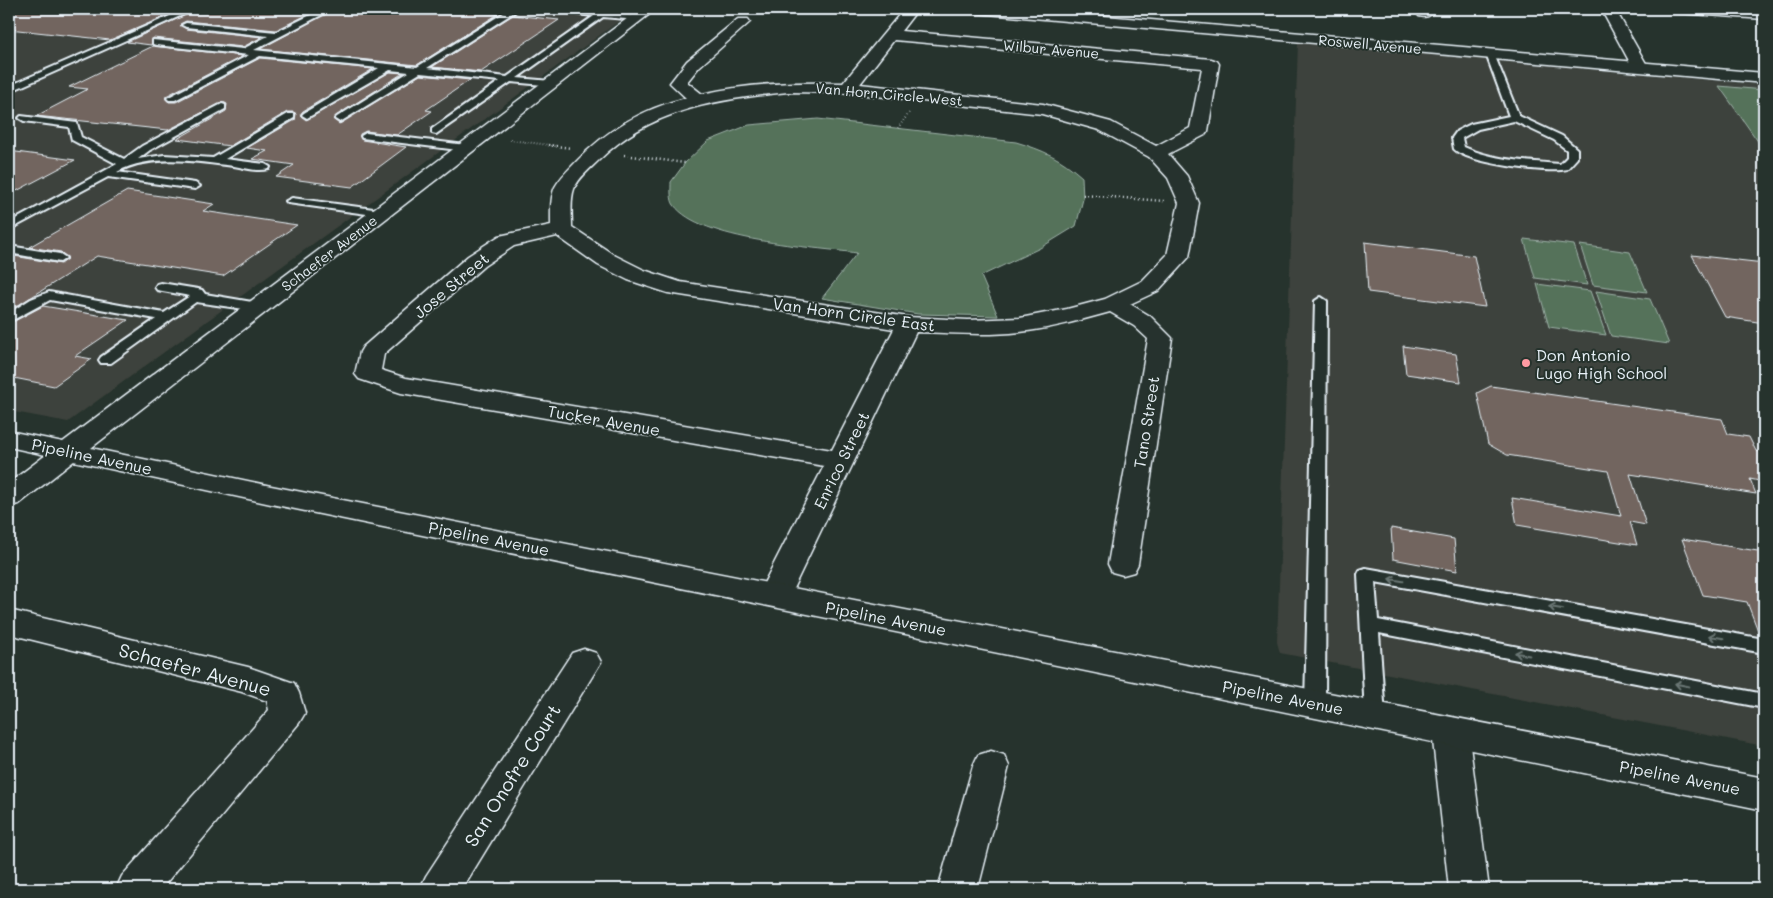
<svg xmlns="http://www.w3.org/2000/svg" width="1773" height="898" font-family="Mali,sans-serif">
  <rect width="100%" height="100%" fill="#26332d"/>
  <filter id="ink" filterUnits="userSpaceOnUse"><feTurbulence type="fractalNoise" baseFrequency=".02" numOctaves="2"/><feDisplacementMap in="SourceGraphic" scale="10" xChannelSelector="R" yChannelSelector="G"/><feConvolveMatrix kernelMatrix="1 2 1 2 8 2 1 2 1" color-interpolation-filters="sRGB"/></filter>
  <g filter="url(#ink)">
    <!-- built -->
    <path fill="#3d423c" d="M9,9H636L68,422L9,411Z
      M1298,43L1764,85V746L1280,653L1277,642Z"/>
    <!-- green -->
    <path fill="#55725a" stroke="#9eb2a9" d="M1719,86L1764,90V150Z
      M818,119L1016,142C1043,150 1061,158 1082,177L1083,199L1076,226L1040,248L981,276L998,316L918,314L822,298L857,253C813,247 700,241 674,205C670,200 671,189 671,182L685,163L708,141L749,125Z
      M1524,239L1574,245L1587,285L1535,278Z
      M1580,245L1630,252L1647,292L1593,285Z
      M1537,284L1590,291L1606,335L1549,327Z
      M1596,291L1650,299L1669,344L1611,336Z"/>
    <!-- building -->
    <path fill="#72655e" stroke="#e8f1f8" d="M9,9H182L110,40L9,29Z
      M198,9H319L276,30L186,21L180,24L186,29L262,37L243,47L153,38L151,45L127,42Z
      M335,9H442L498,14L417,65L260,49Z
      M513,15L559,20L481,72L432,67Z
      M153,46L243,56L166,96V99L169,102H176L260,58L373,69L303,111L300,115L306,120L390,72L403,73L336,116L333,119L339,124L420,75L470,80L426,110L432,111L397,135L366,131L360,134L362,140L406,147L352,187L276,177L294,165L252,159L267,151L247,148L295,120L296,114L294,112H287L230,146L177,139L226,111L227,104L223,102L168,130L36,116L88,89L69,87Z
      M9,151L75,160L9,195Z
      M127,191L214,204L203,211L297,225L223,276L97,256L9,311V259L14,256L61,264L68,259L61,252L29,247Z
      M1365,242L1474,256L1485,307L1368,292Z
      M1692,255L1764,263V323L1725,317Z
      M43,306L128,320L75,356L92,359L54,386L9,377V324Z
      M1403,346L1456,354L1461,382L1406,374Z
      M1491,386L1722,419L1728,434L1749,437L1756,451L1760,452L1764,460V482L1750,479L1756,494L1630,474L1646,525L1630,522L1637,545L1517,525L1512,498L1621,516L1608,471L1507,455L1488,444L1477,393Z
      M1391,528L1454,539L1457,571L1393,559Z
      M1682,539L1764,552V637L1760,636L1747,602L1703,595Z"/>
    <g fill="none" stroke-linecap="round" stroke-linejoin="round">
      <!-- service casing -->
      <g stroke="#e8f1f8" stroke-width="4">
        <path id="service" d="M186,9H196L9,92V86Z
          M323,9H333L254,50L417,67L510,9H519L427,68L507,77L594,16L550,11L546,9L600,12L604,9H613L609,13L637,16L641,18L637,20L603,17L517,78L551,81L556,84L554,86L511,82L436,134L432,133V129L500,81L420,73L340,122L335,119L337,117L409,72L390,70L307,118L302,115L304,113L379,68L260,56L175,100H169L167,98L249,55L156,45L153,44V40L243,49L268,36L186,27L182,25L186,23L276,32Z
          M1490,51L1494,54L1519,116L1562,136L1577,149V158L1567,169C1548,174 1467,163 1454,149L1452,138L1457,131L1471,124L1509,116L1486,54ZM1514,121L1554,140L1567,150V157L1560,164C1527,161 1495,161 1464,147L1462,138L1478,129Z
          M222,104L225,105V109L150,150L138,159L164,155L213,158L288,114H294V118L225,159L265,164L270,167L269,169C258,172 245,168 234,166C197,162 152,153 117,172L195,183L200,186L195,189L108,177L9,230V223L117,164L72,140L69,127L24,121L19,118L21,116L77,123L81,137L124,159L142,146Z
          M366,133L466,145L471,148L466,151L362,138L361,136Z
          M292,198L381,210L387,213L381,216L288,203L286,201Z
          M9,246L60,254L66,258L60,262L9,253Z
          M161,283L198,289L202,290L205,294L258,303L264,307L258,311L196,302L111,363H101L99,360L101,357L156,319L50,300L9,322V313L31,299L49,292L164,313L190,296L157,290L155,287L157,284Z
          M1321,297L1327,301L1325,704L1322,709L1315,711L1308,709L1305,704L1315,301Z
          M1366,568L1764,639V653L1375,582L1378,620L1764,694V708L1379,633L1385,716L1382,721L1375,724L1368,721L1365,716L1358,574L1360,570Z"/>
      </g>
      <!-- minor casing -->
      <g stroke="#e8f1f8" stroke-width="3">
        <path id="minor" d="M904,9H918L901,31L1211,59L1217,61L1219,64L1208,131L1205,135L1168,154L1187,176L1199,203L1189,257L1158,291L1130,304L1150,316L1172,338L1138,564L1134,572L1123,575L1112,572L1108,564L1148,339L1134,326L1110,312C1081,320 1050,329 1020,332C986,336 951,333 916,332L790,595L785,603L774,606L763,603L758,595L824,466L401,393L359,379L355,374L360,352L363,347L468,256L499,236L551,225C551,213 550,198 555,187C560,178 568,170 575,163C606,130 642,109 686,98L670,83L687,61L738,19H748L750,22L699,67L687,82L702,94C749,83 796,82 843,83ZM894,40L1202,68L1190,128L1156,146L1111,122L1043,104L860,84ZM788,92L848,93L1042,114L1099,130L1149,157L1168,178L1179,203L1167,255L1142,281L1105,299L1067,309L1020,318L968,320L908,317L680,282L644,270L614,255L572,227C572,215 570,200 574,189C578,178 591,168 599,160C650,109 719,99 788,92ZM557,236L598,265L628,280L668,293L894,329L832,450L406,378L381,370L384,354L484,266L514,246Z
          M1088,9H1102L1096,22H1086L1084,19Z
          M1420,9H1435C1431,16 1427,18 1419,16L1417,13Z
          M1601,9H1615L1648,67L1646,70H1634Z
          M1672,9L1764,11V19L1679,13L1674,12Z
          M9,610L248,667L294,683L299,693L305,713L299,723L161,889H116L122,876L269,710L267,701L242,692L9,634Z
          M584,649L596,653L601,662L462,889H420L426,876L572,653Z
          M1450,717L1463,721L1468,731L1489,889H1449L1432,731L1437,721Z
          M991,751L1004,755L1009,766L978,889H938L973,766L978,755Z"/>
      </g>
      <!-- tertiary casing -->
      <g stroke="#e8f1f8" stroke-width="3">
        <path id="tertiary" d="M969,9H1024L1764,73V83L976,13L971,12Z
          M69,442L79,445L83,451L79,457L19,504L9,506V483L59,445Z"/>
      </g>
      <!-- secondary casing -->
      <g stroke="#e8f1f8" stroke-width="3">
        <path id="secondary" d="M640,9H656L91,448L271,486L1764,778V810L271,504L9,447V431L63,442Z"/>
      </g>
      <!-- path-far1 -->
      <path stroke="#e8f1f8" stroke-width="2" stroke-dasharray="0.5 2.5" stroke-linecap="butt" d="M898,128L909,113
        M510,140L557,146"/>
      <!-- path -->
      <path stroke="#e8f1f8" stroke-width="2.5" stroke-dasharray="1 3" stroke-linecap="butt" d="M548,145L571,148
        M624,155L685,163
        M1083,195L1164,201"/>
      <!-- service -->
      <use href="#service" fill="#26332d" fill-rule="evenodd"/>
      <!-- minor -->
      <use href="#minor" fill="#26332d" fill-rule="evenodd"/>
      <!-- tertiary -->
      <use href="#tertiary" fill="#26332d" fill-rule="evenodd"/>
      <!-- secondary -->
      <use href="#secondary" fill="#26332d" fill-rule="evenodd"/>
    </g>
    <!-- one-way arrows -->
    <defs><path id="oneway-shaft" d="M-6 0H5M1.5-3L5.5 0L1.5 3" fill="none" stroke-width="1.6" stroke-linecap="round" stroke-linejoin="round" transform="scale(1.25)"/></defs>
    <g stroke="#6a7674">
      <use href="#oneway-shaft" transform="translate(1396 580) rotate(-170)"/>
      <use href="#oneway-shaft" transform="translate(1556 608) rotate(-170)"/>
      <use href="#oneway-shaft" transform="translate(1716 637) rotate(-170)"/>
      <use href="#oneway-shaft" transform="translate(1522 654) rotate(-169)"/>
      <use href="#oneway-shaft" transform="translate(1682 685) rotate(-169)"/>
    </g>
  </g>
  <!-- markers -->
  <circle fill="#ff9aa2" stroke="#26332d" stroke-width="2" cx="1526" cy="363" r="5"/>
  <g text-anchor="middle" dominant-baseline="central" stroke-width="4" stroke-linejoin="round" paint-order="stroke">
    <!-- far-street labels -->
    <g font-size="14" fill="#e8f1f8" stroke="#26332d">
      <text transform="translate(1370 44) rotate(5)">Roswell Avenue</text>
      <text transform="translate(1051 49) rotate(5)">Wilbur Avenue</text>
      <text transform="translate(889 94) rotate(5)">Van Horn Circle West</text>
      <text transform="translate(329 253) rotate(-37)">Schaefer Avenue</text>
    </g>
    <!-- street labels -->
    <g font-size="16" fill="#e8f1f8" stroke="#26332d">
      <text transform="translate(451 285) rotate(-40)">Jose Street</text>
      <text transform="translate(854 314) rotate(8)">Van Horn Circle East</text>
      <text transform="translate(604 420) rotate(10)">Tucker Avenue</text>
      <text transform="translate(1146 422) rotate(-81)">Tano Street</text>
      <text transform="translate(92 456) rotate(12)">Pipeline Avenue</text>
      <text transform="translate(841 460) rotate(-64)">Enrico Street</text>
      <text transform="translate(489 538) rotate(11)">Pipeline Avenue</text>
      <text transform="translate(886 618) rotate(11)">Pipeline Avenue</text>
      <text transform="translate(1283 697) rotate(11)">Pipeline Avenue</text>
      <text transform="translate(1680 777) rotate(11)">Pipeline Avenue</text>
    </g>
    <!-- poi labels -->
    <g font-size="16" fill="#e8f1f8" stroke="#26332d" text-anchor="start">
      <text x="1536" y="354">Don Antonio<tspan x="1536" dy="18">Lugo High School</tspan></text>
    </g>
    <!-- near-street labels -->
    <g font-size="19" fill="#e8f1f8" stroke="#26332d">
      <text transform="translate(195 669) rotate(15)">Schaefer Avenue</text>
      <text transform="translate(512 775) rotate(-58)">San Onofre Court</text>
    </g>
  </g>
  <!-- margin -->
  <rect width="1773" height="898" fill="none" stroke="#26332d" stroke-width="30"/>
  <rect x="15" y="15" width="1743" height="868" fill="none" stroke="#e8f1f8" stroke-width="2" filter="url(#ink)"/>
</svg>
